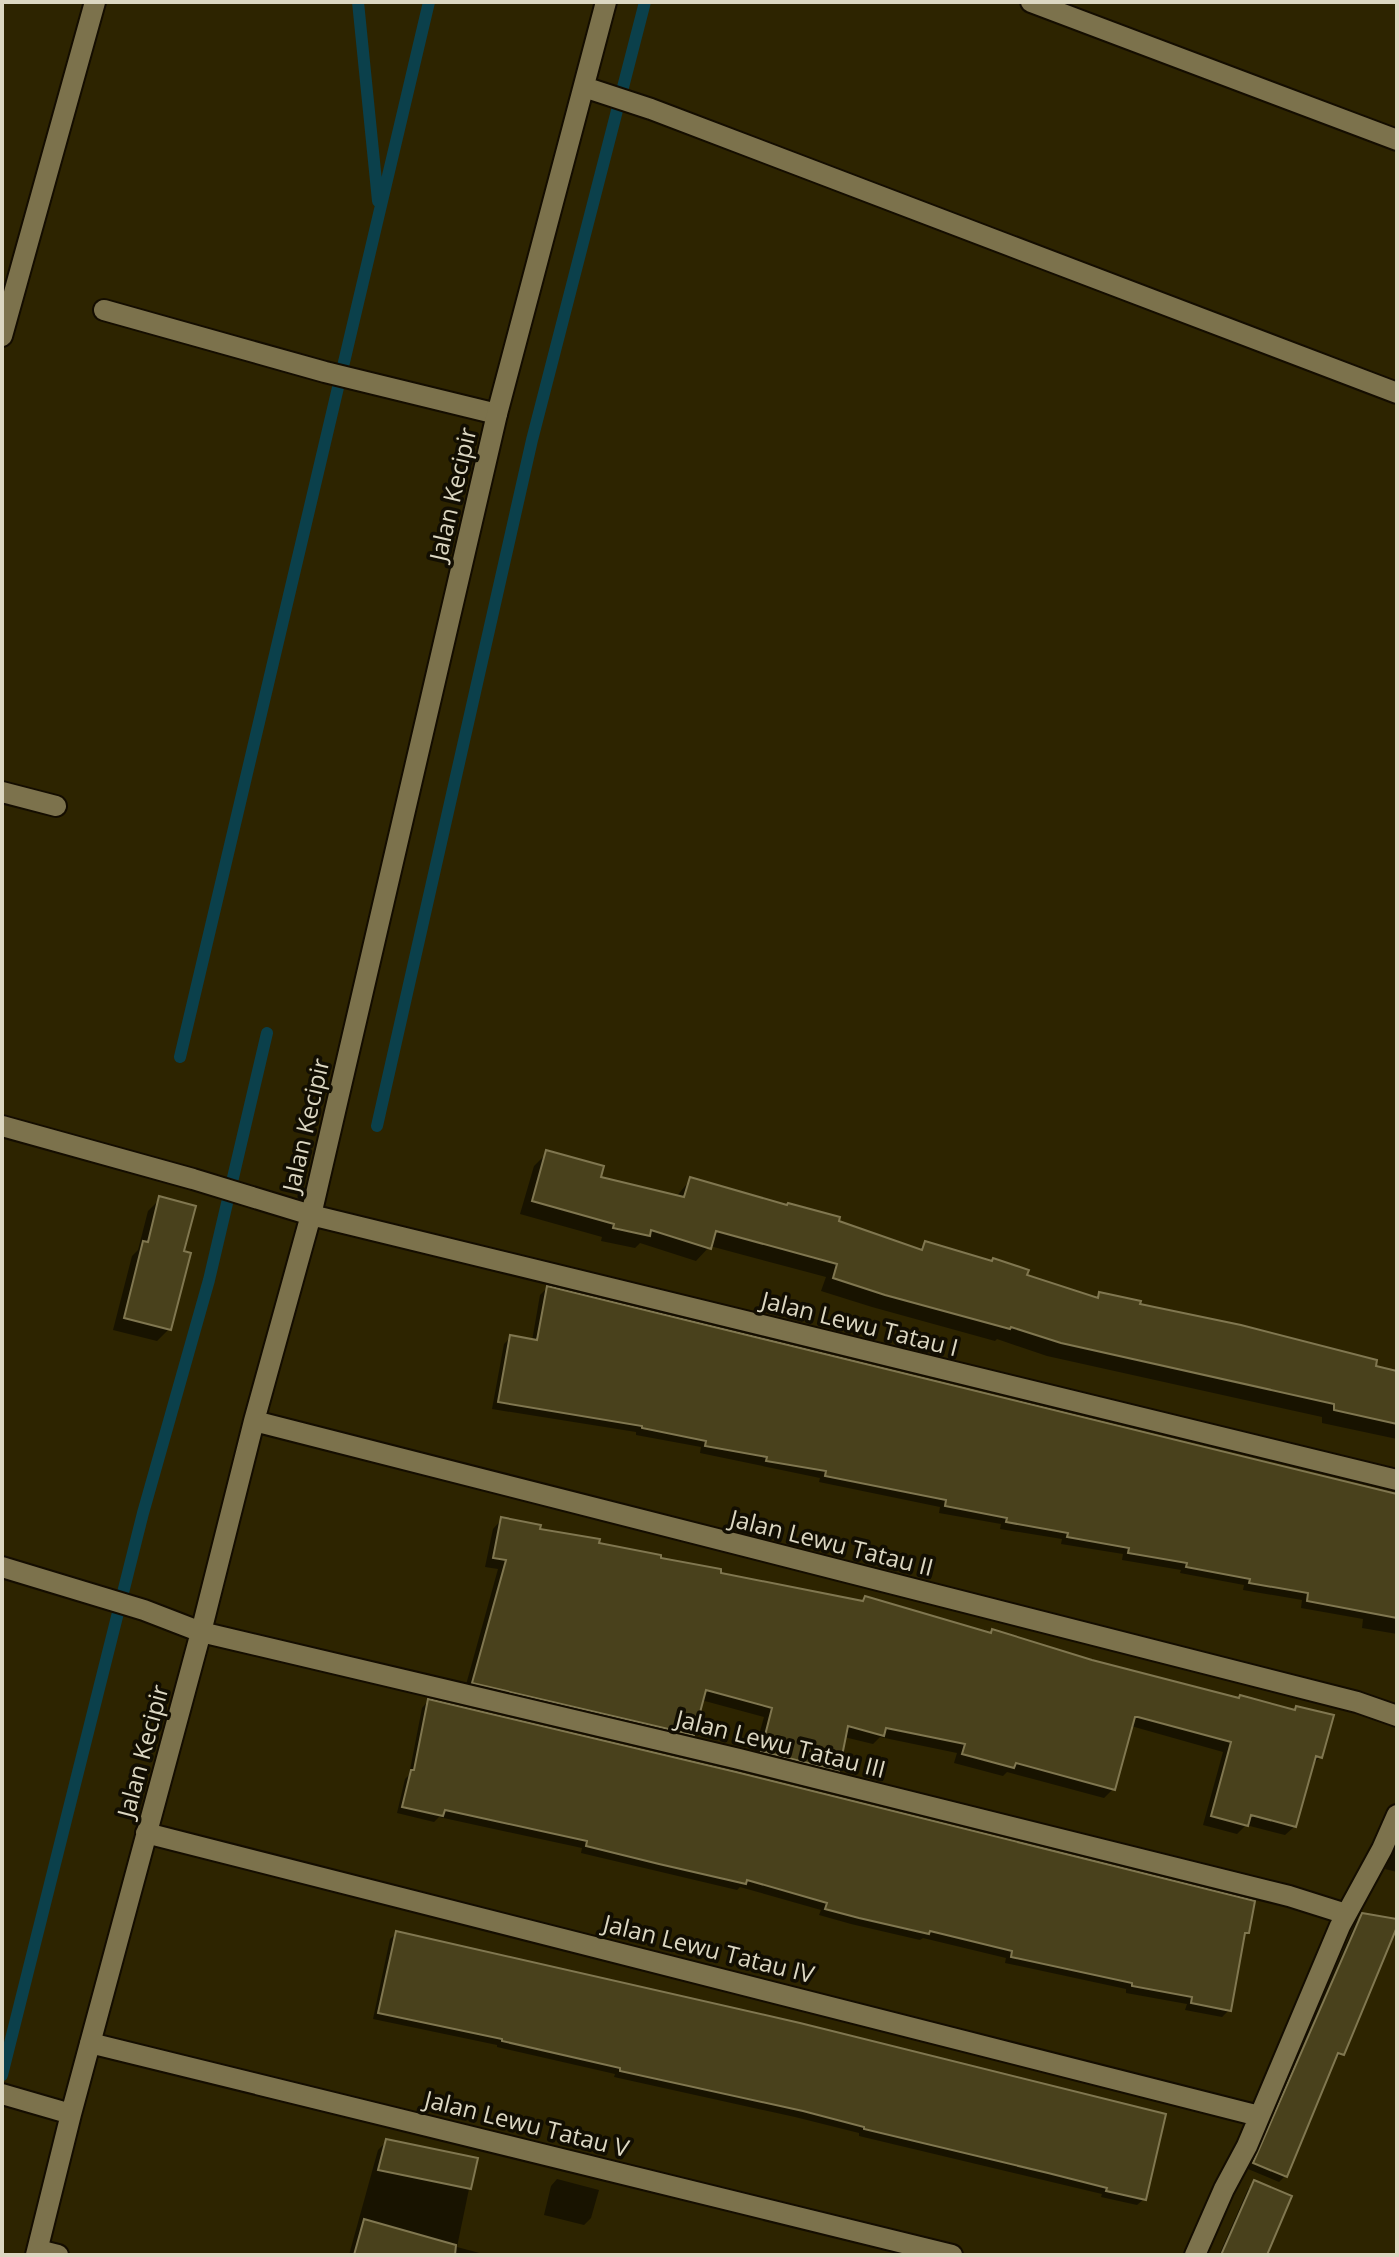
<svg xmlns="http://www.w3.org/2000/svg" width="1399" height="2257" font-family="'Open Sans',sans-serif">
  <rect width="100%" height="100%" fill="#2d2400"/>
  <!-- shadow -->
  <path fill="#0007" d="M547,1153L598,1179L676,1197L691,1179L837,1223L918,1251L925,1243L1095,1299L1100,1294L1397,1373V1439L1322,1423V1417L1047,1356L997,1339L995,1341L872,1307L821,1291L826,1277L710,1246L696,1261L640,1243L635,1248L601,1241L602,1237L520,1214L534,1166Z
    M160,1199L182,1253L169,1329L157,1341L113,1330L132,1256L138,1250L148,1211Z
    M547,1288L1397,1496V1634L1362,1628L1363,1619L1301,1608L1302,1600L1243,1590L1244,1585L1180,1573L1181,1570L1122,1560L1123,1554L1061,1544L1062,1539L1000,1529L1001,1524L939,1513L940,1507L819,1482L820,1478L700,1453L701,1447L636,1435V1432L492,1409L504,1344L511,1337L532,1341L540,1295Z
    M502,1519L718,1574L861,1602L865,1598L989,1635L992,1631L1091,1662L1293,1712L1297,1708L1320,1757L1311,1766L1295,1826L1285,1835L1246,1825L1237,1834L1203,1825L1223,1752L1131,1726L1113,1789L1104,1798L1007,1772L1003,1776L954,1763L957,1753L880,1737L873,1744L844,1737L838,1770L828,1779L752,1760L764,1717L701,1700L692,1734L683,1743L464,1692L498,1569L485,1567L493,1529Z
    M428,1701L1248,1932L1242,1937L1229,2010L1222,2017L1185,2010L1187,2004L1126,1993V1989L1005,1963L1006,1958L923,1938L920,1940L851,1924L819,1915L821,1910L740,1887L737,1890L581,1853L582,1848L439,1817L434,1822L397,1813L405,1779L409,1775L422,1708Z
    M1397,1842V1872L1385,1869Z
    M1363,1915L1397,1921L1342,2054L1333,2059L1285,2176L1279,2182L1248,2169L1356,1921Z
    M397,1933L1144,2199L1137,2205L1101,2197L1102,2194L859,2136V2133L795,2117L614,2077L615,2074L497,2047V2045L373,2019L390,1939Z
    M387,2141L475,2160L457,2247L487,2255H349L378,2150Z
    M557,2179L599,2190L591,2218L584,2225L544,2215L551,2186Z
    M1255,2183L1254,2255H1219L1248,2189Z"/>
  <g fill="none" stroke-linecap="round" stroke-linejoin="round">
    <!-- stream -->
    <path stroke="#0b404b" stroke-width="12" d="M358,2L378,201
      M180,1057L429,2
      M377,1126L532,440L645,2
      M2,2075L143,1513L209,1280L267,1033"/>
  </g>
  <!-- building -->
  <path fill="#49411c" stroke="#807750" stroke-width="2" d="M546,1150L604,1166L601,1177L684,1197L690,1177L787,1205L788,1203L840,1217L839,1221L922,1250L925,1241L992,1261L993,1258L1029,1270L1027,1275L1098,1298L1099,1292L1141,1301L1140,1304L1241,1325L1377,1360L1376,1366L1397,1371V1424L1334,1410V1404L1061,1343L1011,1327L1010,1329L885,1295L833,1278L837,1264L716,1231L711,1249L651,1230L650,1236L613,1228L614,1224L532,1201Z
    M159,1196L196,1206L184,1251L191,1253L171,1330L124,1318L143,1241L148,1242Z
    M547,1286L1397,1494V1618L1307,1601L1308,1593L1249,1583L1250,1579L1186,1567L1187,1563L1128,1553L1129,1548L1067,1537L1068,1533L1006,1522L1007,1518L945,1506L946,1500L825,1476L826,1471L766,1461L767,1457L705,1446L706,1441L642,1428V1426L498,1402L510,1335L537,1340Z
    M501,1517L541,1525L540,1529L600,1539L599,1543L661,1555V1558L721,1569V1573L863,1601L865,1596L991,1633L992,1629L1092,1660L1239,1698L1240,1695L1295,1710L1296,1706L1334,1715L1322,1758L1316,1756L1296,1827L1251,1815L1248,1826L1211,1816L1231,1742L1138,1717H1135L1115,1790L1016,1763L1014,1768L962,1754L965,1744L886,1728L884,1736L848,1726L839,1771L761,1751L772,1708L706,1690L694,1735L472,1683L506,1560L493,1558Z
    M428,1699L736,1772L1255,1901L1249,1933H1245L1231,2011L1191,2003L1192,1997L1132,1986V1983L1011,1957L1012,1951L930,1931L929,1934L859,1918L825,1909L827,1903L747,1880L746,1884L659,1864L586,1846L587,1841L445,1810L443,1816L402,1807L411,1770H414Z
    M1362,1913L1397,1919V1927L1344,2055L1338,2053L1287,2177L1253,2163Z
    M396,1931L800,2023L1166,2114L1146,2200L1106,2191L1107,2188L1048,2173L864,2129V2127L803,2111L620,2071V2068L502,2041V2039L378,2013Z
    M386,2139L478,2158L471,2189L378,2170Z
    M1254,2180L1292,2196L1267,2255H1221Z
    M364,2219L456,2245L455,2255H354Z"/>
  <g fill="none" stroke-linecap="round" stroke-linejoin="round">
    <!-- lane casing -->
    <g stroke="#140d00" stroke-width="24">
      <path id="lane" d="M104,310L325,372L497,414"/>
    </g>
    <!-- street casing -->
    <g stroke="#140d00" stroke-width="24">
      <path id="street" d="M1031,2L1397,140
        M584,87L651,109L1397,393
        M2,336L95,2
        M2,792L56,806
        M2,1126L193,1179L311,1215L1397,1480
        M254,1421L1357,1702L1397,1716
        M2,1567L144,1610L201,1632L739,1759L1289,1896L1346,1914
        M146,1833L1259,2116
        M90,2043L952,2255
        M2,2094L71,2114
        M38,2250L58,2255
        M36,2255L71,2114L201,1632L254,1421L311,1215L497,414L606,2
        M1195,2255L1224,2189L1247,2146L1340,1926L1382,1849L1397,1815"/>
    </g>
    <!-- lane -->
    <use href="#lane" stroke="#7c724c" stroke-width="20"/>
    <!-- street -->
    <use href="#street" stroke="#7c724c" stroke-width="20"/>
  </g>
  <g text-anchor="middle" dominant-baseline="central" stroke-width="7" stroke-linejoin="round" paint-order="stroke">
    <!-- street labels -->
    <g font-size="24" fill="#dcd7c2" stroke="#120e02">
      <text transform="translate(452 494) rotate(-77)">Jalan Kecipir</text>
      <text transform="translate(305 1125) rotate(-77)">Jalan Kecipir</text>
      <text transform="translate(860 1323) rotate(14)">Jalan Lewu Tatau I</text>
      <text transform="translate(832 1542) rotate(14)">Jalan Lewu Tatau II</text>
      <text transform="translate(781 1743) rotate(14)">Jalan Lewu Tatau III</text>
      <text transform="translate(142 1751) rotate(-75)">Jalan Kecipir</text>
      <text transform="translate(709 1948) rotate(14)">Jalan Lewu Tatau IV</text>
      <text transform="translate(527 2123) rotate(14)">Jalan Lewu Tatau V</text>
    </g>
  </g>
  <!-- border -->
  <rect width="1399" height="2257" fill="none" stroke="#dcd7c2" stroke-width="8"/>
</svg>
